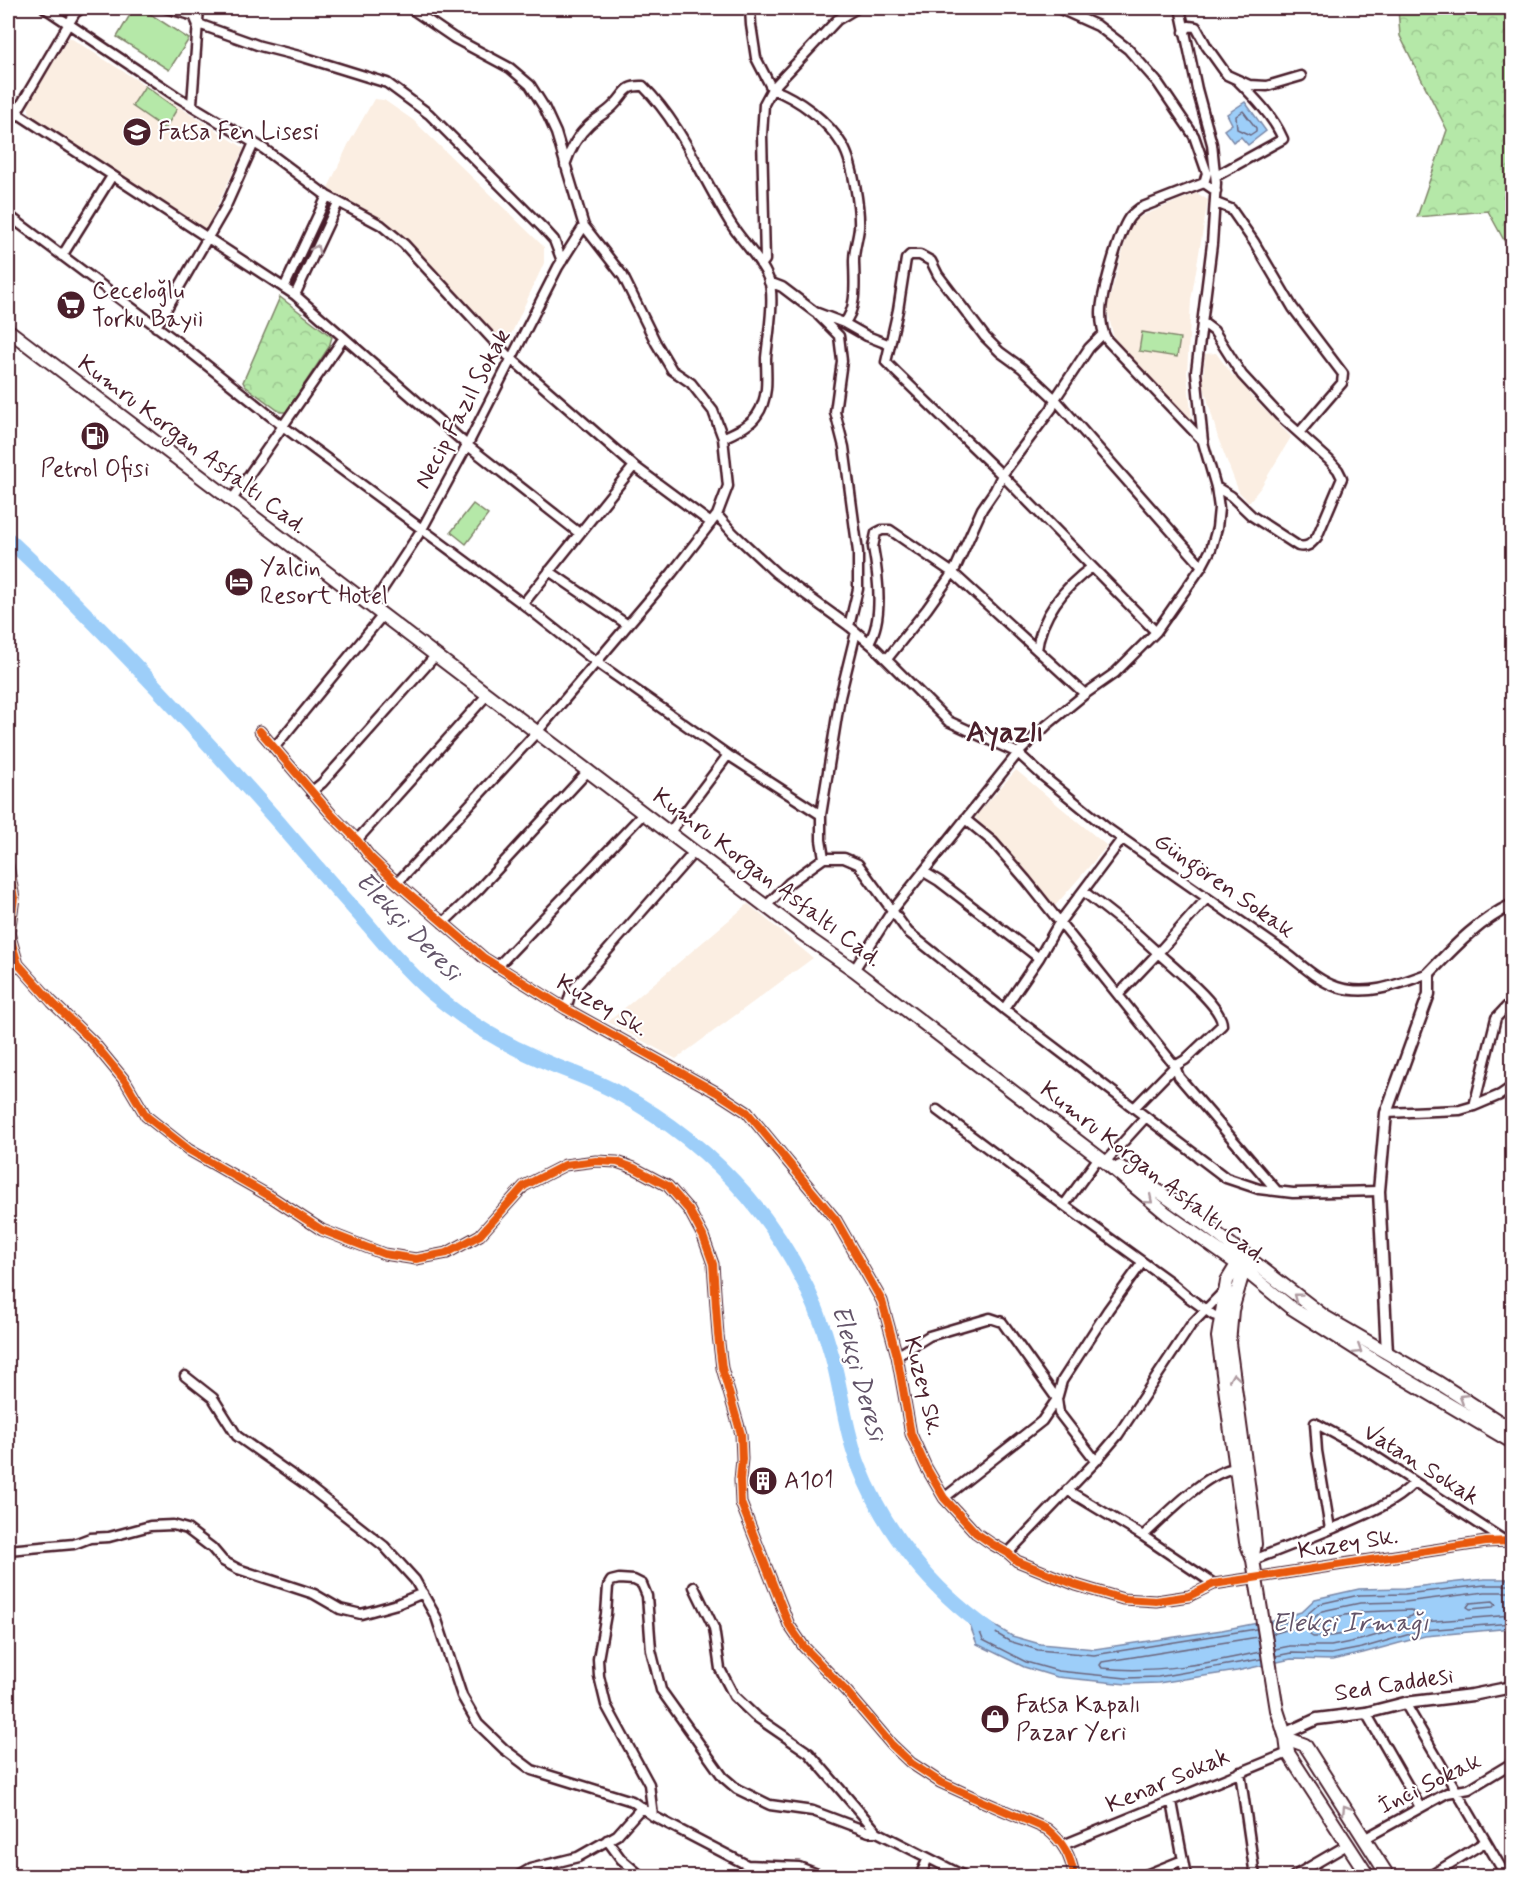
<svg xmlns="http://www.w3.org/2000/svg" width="1520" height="1884" font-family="Mynerve,sans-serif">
  <defs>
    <pattern id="forest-crowns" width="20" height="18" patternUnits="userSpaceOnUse" patternTransform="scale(1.5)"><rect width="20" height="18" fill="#b5e8a8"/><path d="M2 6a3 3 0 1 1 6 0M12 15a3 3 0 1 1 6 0" fill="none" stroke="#9dc791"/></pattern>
  </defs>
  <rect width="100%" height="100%" fill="#fff"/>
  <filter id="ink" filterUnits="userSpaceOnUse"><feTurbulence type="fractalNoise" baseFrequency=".0167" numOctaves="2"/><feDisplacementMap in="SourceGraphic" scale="12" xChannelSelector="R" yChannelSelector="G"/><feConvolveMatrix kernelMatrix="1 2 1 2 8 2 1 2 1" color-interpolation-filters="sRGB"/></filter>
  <g filter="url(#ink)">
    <!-- built -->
    <path fill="#fbeee2" d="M69,37L244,148L206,230L30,116L28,103Z
      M374,99L384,100L413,120L544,247V263L508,341L497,338L387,221L327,196L329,186L348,145Z
      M1197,193L1208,200L1191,300L1187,373L1192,422L1179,415L1114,339L1107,308L1129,229L1137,218Z
      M1216,353L1233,376L1235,374L1252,397L1291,437L1261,487L1249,502L1239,492L1218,438L1203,383L1205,354Z
      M1016,770L1107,846L1054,907L975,817Z
      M748,904L813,958L676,1059L608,1022Z"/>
    <!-- green -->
    <path fill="#b5e8a8" stroke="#80846a" stroke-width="1.5" d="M134,8H141L189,39L169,70L117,37Z
      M145,86L177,109L165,129L132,106Z
      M1142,332L1180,338L1177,357L1139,351Z
      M473,504L488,515L466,544L451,532Z"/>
    <!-- forest -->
    <path fill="url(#forest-crowns)" stroke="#80846a" stroke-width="1.5" d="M1398,8H1512V255L1488,211L1417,217L1447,130L1400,36Z
      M280,297L332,337L329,347L286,412H280L245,386L243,382Z"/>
    <!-- water -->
    <path fill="#9dcef9" stroke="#7c88a7" stroke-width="1.5" d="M1245,102L1266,131L1248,145L1241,137L1233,142L1224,130L1232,124L1227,114Z
      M1485,1579H1512V1628L1425,1636L1363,1653L1332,1660L1291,1659L1237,1671L1158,1683L1126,1684L1057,1677L1024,1667L977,1644L967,1618L983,1619L1012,1636L1040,1644L1095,1649L1222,1630L1273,1620L1301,1612L1315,1599L1359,1589L1404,1588Z"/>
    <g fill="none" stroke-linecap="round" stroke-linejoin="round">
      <!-- shore -->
      <path stroke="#6b657d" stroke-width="1.5" d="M1243,111L1256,128V131L1250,135L1237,129L1236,116Z
        M1493,1601L1496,1604L1493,1607L1470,1609L1467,1607L1470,1603Z
        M1411,1610L1414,1613L1412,1616C1380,1625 1347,1637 1313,1637L1310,1635L1311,1632L1326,1620L1336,1617L1361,1612Z
        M1271,1626L1304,1617L1319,1604L1359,1595L1405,1594L1485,1585H1512
        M1256,1629L1094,1655L1038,1650L1009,1641L982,1625L978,1627L983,1640L1026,1662L1058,1671L1126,1678L1158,1677L1261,1659
        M1272,1634L1307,1624L1322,1611L1360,1603L1405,1602L1485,1592H1512
        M1258,1637L1102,1662L1100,1665L1102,1668C1155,1674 1209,1663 1260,1652
        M1275,1649L1290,1646H1331L1360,1640L1423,1622L1512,1615
        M1276,1656L1291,1653L1331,1654L1362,1648L1424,1630L1512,1623"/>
      <!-- river -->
      <path stroke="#9dcef9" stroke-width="15" d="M8,539C104,628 193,726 280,824C308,857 336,889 365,921C386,946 407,971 432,993C463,1019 498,1041 535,1057C562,1070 591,1078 618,1093C667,1119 711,1154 748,1197C787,1243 816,1297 832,1356C842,1393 845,1430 859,1466C885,1533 931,1589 989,1630"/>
      <!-- minor casing -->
      <g stroke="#4a1f2b" stroke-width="13">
        <path id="minor" d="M45,8L176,96L264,149L327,196L381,225L404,244L506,354L634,466L711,523
          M82,8L75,13L18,110L20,115L295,295L467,445L579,533
          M166,8L194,16L197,23L204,26L260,46L303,57L387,83L429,114L543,228L554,240L562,261
          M750,8L751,25L756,58L772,89C799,99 828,121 843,146C853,163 860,208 859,228C858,239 854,249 854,260C854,278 858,309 844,323
          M1058,8L1098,26L1128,49L1158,83L1194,136L1207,173L1204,183
          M1184,32L1189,26L1196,27L1207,47L1227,75L1249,85L1267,86L1301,76
          M192,104L199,8
          M8,123L19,113
          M565,165C570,150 577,136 589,125C596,118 607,113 614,105C626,94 624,85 643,86C682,125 702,178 731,224C743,243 761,259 769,280C775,299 768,337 766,358C766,368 767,379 766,389C765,398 762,408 757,415C750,426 735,432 723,438
          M1216,176L1283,139C1273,116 1254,97 1236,79
          M1216,203L1231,209L1254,242L1293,308L1343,374L1342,383L1299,433
          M8,215L184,347L284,427L523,604L596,662L728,755L821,815V840L824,858
          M62,256L112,176
          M761,265L765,260L762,135L764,104L772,89L837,20L857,8
          M769,282L782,287L815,312L844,323L867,336L890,345L886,362L897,373L1002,475L1156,632
          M284,288L327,196
          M295,295L338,203
          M818,315L839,336L842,361L835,412L844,447L858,552V589L849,626
          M1202,322L1214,331L1242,375L1280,416L1329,460L1338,470L1342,478L1317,537C1311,544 1308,548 1298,546L1252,516L1231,496L1216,487
          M156,327L225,208L254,143
          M890,345L898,310L906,259L910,255H920L931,261L938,275L985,337L1000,352L1022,368L1055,399L1202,566
          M1203,441L1107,340C1102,332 1101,323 1101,313C1101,295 1119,232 1129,218C1132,214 1136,211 1140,208L1204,183L1216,191
          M231,501L343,339
          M717,515L733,533L776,573L849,626L873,646L948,721L1018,753L1044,777L1107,828L1286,953C1302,965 1318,981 1337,987C1369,997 1399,984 1429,973
          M549,571L628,625
          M523,604L634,466
          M371,607L422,529L469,442L558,267L584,226
          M869,642C884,619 878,574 873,547L876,533L882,530H890L953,573L1085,694
          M1037,650C1041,616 1064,587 1092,567
          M887,659L927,609L949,578L956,567L982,509L995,490L1002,475L1052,408L1055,399L1089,348L1103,334
          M260,731L332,815L357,840L370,857L397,883L484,958L566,1009L716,1092L747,1112L836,1220L882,1301L897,1356L911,1434L926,1467L944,1498L976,1533L992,1544L1008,1553L1017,1561L1076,1585L1123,1599L1156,1601L1189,1596L1214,1584L1486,1542L1512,1541
          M274,748L382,616
          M311,792L322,783L436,655
          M821,815L840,697L856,632
          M965,819L993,842L1026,880L1175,1066L1179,1077L1277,1191
          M670,832L728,755
          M357,840L487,695
          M8,866L14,898L9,933L18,964L52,1002L93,1042L126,1082L146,1116L189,1150L273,1198L322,1230L384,1254L416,1259L447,1253L480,1235L524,1186L565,1165L596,1161L617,1162L634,1168L668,1186L689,1210L703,1236L713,1264L718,1335L722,1368L741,1434L742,1459L740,1480L741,1503L789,1625L804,1647L847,1692L892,1745L911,1763L940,1782L975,1798L1047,1829C1063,1842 1071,1856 1074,1876
          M924,872L939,881L1039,958
          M397,883L537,732L672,573L717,515L728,486L723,438L713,411L691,383L672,370L656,343L623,276L584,226L556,133L544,107L530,85L510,68L454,38L410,8
          M1083,891L1135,932L1158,953L1207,898
          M767,905L789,883L824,858H844L858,864L908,932L1004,1009L1226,1178L1259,1189L1293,1193L1379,1191
          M443,923L479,889L589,770
          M497,967L644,813
          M854,970L892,911L1018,753L1047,725L1085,694L1115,673L1156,632L1202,566L1211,549L1217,528L1219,508L1216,487L1203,442L1196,372L1212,244L1216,183L1212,144L1197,89L1180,8
          M1119,994L1158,953C1172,966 1223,1007 1222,1025L1185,1060L1175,1066L1134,1108
          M566,1009L571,992L695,851
          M1004,1009L1039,958L1059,923L1122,839
          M1474,1106L1500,1095L1510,1088
          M937,1110L1058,1201L1169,1281L1188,1297L1213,1315L1225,1319
          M1386,1113L1460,1110L1474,1106L1496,1018L1512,1001
          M1105,1162L1145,1118
          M1064,1205L1099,1157
          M897,1356L929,1336L990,1318L1002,1322L1057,1399L1059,1413L1096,1461
          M185,1376L213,1398L237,1436L305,1484L384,1546L415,1580L436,1617L462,1696L478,1724L504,1749L532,1770L632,1801L653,1816L747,1865L799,1867L823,1876
          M1315,1423L1372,1454L1505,1541
          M1315,1423L1317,1451L1330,1529
          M1067,1490L1143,1536L1214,1584
          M944,1498L1042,1421L1057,1399L1062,1381L1108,1310L1142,1263
          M1143,1536C1165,1516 1207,1471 1236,1468
          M8,1550L74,1544L90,1538L109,1537L150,1526L173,1525L187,1529L212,1548L223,1561L238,1569L314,1594L340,1609L361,1614L397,1604L423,1593
          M1008,1553L1096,1461L1118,1435L1191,1325L1225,1290
          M1253,1560C1280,1550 1307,1539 1334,1528C1362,1516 1392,1505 1414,1483
          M694,1587L714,1628L720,1669L734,1696L755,1716L809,1753L877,1832L964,1876
          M1405,1703L1506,1876
          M1366,1713L1420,1807
          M1240,1772L1255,1876
          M1172,1802L1186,1876
          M653,1816L649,1784L606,1705L599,1676L598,1659L606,1614L608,1586L611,1581L619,1579L634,1580L642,1584L647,1596L651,1650L661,1690L723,1777L737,1789L770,1805L813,1811L869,1832H877
          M1364,1839L1447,1793L1469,1789L1512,1763
          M607,1840L621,1859L641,1876
          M1063,1845L1288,1753
          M518,1876L530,1869L578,1857L617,1835L642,1807
          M744,1876L747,1865
          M920,1876L928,1858
          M1143,1876L1183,1860
          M1294,1876L1347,1845
          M1430,1876L1485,1842"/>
      </g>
      <!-- tertiary casing -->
      <g stroke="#4a1f2b" stroke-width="15">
        <path id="tertiary" d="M1387,1353L1379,1191L1386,1113L1429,994V973C1454,947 1479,920 1512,905
          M1284,1734L1317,1719L1366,1713L1405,1703L1472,1695L1512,1687"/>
      </g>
      <!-- secondary casing -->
      <g stroke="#4a1f2b" stroke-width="16">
        <path id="secondary" d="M8,330L801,933L854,970L1105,1162L1167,1214L1236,1263L1290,1307L1380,1364L1512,1442
          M1120,1167L1151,1186L1195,1217L1325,1317L1439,1383L1512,1430
          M1244,1253L1227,1281L1218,1337L1246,1542L1253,1560L1277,1710L1286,1738L1288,1753L1368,1876
          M1247,1265L1242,1276L1232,1310L1229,1343L1252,1513L1255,1544L1253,1555
          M1286,1738L1305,1745L1388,1876"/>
      </g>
      <!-- minor -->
      <use href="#minor" stroke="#fff" stroke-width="8"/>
      <!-- tertiary -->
      <use href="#tertiary" stroke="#fff" stroke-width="10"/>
      <!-- secondary -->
      <use href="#secondary" stroke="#fff" stroke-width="12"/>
      <!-- cycleway casing -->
      <g stroke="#fff" stroke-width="11">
        <path id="cycleway" d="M260,731L332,815L357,840L370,857L397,883L484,958L566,1009L716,1092L747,1112L836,1220L882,1301L897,1356L911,1434L926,1467L944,1498L976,1533L992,1544L1008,1553L1017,1561L1076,1585L1123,1599L1156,1601L1189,1596L1214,1584L1486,1542L1512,1541
          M8,866L14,898L9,933L18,964L52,1002L93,1042L126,1082L146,1116L189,1150L273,1198L322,1230L384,1254L416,1259L447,1253L480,1235L524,1186L565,1165L596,1161L617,1162L634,1168L668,1186L689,1210L703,1236L713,1264L718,1335L722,1368L741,1434L742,1459L740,1480L741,1503L789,1625L804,1647L847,1692L892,1745L911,1763L940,1782L975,1798L1047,1829C1063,1842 1071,1856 1074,1876"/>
      </g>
      <!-- cycleway -->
      <use href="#cycleway" stroke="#e8590c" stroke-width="8"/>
    </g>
    <!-- one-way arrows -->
    <defs><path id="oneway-chevron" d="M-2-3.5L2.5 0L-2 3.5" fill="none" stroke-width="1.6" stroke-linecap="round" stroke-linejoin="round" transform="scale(1.5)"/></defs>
    <g stroke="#ae9aa0">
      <use href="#oneway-chevron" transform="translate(316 249) rotate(-65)"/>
      <use href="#oneway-chevron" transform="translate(1149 1200) rotate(40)"/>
      <use href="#oneway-chevron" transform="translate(1297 1297) rotate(-143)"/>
      <use href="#oneway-chevron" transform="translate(1358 1350) rotate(32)"/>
      <use href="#oneway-chevron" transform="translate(1234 1377) rotate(-98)"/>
      <use href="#oneway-chevron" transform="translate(1463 1398) rotate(-148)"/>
      <use href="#oneway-chevron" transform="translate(1346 1809) rotate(-122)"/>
    </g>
  </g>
  <!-- icons -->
  <defs>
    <g id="school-disc" transform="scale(1.5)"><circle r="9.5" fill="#4a1f2b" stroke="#fff"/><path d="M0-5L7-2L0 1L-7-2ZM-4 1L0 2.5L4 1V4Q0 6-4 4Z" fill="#fff"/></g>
    <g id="supermarket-disc" transform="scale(1.5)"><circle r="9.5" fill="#4a1f2b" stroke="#fff"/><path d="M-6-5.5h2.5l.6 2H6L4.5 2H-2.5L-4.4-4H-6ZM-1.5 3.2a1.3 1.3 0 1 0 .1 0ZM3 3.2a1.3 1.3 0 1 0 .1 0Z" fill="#fff"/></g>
    <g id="fuel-disc" transform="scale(1.5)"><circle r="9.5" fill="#4a1f2b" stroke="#fff"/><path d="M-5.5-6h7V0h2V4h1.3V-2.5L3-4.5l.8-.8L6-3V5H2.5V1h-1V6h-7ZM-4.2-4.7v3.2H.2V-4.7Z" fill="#fff"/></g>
    <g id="hotel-disc" transform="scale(1.5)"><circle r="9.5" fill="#4a1f2b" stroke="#fff"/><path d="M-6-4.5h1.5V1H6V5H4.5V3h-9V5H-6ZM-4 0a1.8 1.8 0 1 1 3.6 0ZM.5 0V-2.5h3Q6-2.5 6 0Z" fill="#fff"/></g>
    <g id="building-disc" transform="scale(1.5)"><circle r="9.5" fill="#4a1f2b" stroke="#fff"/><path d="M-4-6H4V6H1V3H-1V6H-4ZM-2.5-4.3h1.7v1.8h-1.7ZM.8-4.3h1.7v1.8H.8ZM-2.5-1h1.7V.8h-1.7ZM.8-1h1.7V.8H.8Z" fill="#fff"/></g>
    <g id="shop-disc" transform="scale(1.5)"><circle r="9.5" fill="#4a1f2b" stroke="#fff"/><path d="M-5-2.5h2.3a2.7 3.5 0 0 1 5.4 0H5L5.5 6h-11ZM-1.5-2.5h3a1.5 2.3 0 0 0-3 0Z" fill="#fff"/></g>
  </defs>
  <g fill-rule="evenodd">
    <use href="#school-disc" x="137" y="132"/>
    <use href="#supermarket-disc" x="71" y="305"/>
    <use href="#fuel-disc" x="95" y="436"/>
    <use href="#hotel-disc" x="239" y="582"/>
    <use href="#building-disc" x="763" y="1481"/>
    <use href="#shop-disc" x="995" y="1719"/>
  </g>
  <g text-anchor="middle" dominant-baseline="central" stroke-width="4.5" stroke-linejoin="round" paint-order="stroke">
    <!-- poi labels -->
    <g font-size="24" fill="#4a1f2b" stroke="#fff" text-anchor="start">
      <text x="158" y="132">Fatsa Fen Lisesi</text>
      <text x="92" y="291">Ceceloğlu<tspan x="92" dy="28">Torku Bayii</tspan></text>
      <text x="95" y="469" text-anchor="middle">Petrol Ofisi</text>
      <text x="260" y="568">Yalcin<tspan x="260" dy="28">Resort Hotel</tspan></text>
      <text x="784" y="1481">A101</text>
      <text x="1016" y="1705">Fatsa Kapalı<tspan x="1016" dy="28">Pazar Yeri</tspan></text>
    </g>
    <!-- street labels -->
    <g font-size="24" fill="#4a1f2b" stroke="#fff">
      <text transform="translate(463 409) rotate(-62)">Necip Fazıl Sokak</text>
      <text transform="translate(192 445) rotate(37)">Kumru Korgan Asfaltı Cad.</text>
      <text transform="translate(767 878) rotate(37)">Kumru Korgan Asfaltı Cad.</text>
      <text transform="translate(1224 886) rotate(35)">Güngören Sokak</text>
      <text transform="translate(602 1006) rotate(30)">Kuzey Sk.</text>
      <text transform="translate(1153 1173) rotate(38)">Kumru Korgan Asfaltı Cad.</text>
      <text transform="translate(923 1386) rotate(76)">Kuzey Sk.</text>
      <text transform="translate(1421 1465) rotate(32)">Vatan Sokak</text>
      <text transform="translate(1348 1544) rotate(-9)">Kuzey Sk.</text>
      <text transform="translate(1394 1685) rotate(-9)">Sed Caddesi</text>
      <text transform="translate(1168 1781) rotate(-23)">Kenar Sokak</text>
      <text transform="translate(1430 1784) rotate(-26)">İnci Sokak</text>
    </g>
    <!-- water labels -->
    <g font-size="26" font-style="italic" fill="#635469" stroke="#fff">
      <text transform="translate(408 927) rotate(46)">Elekçi Deresi</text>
      <text transform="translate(858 1373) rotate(74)">Elekçi Deresi</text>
      <text x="1350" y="1624">Elekçi Irmağı</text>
    </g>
    <!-- district labels -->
    <g font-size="30" font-weight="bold" fill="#4a1f2b" stroke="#fff">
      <text x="1005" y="732">Ayazlı</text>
    </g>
  </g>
  <!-- margin -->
  <rect width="1520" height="1884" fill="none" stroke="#fff" stroke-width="30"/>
  <rect x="15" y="15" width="1490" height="1854" fill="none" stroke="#4a1f2b" stroke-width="2" filter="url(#ink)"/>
</svg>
